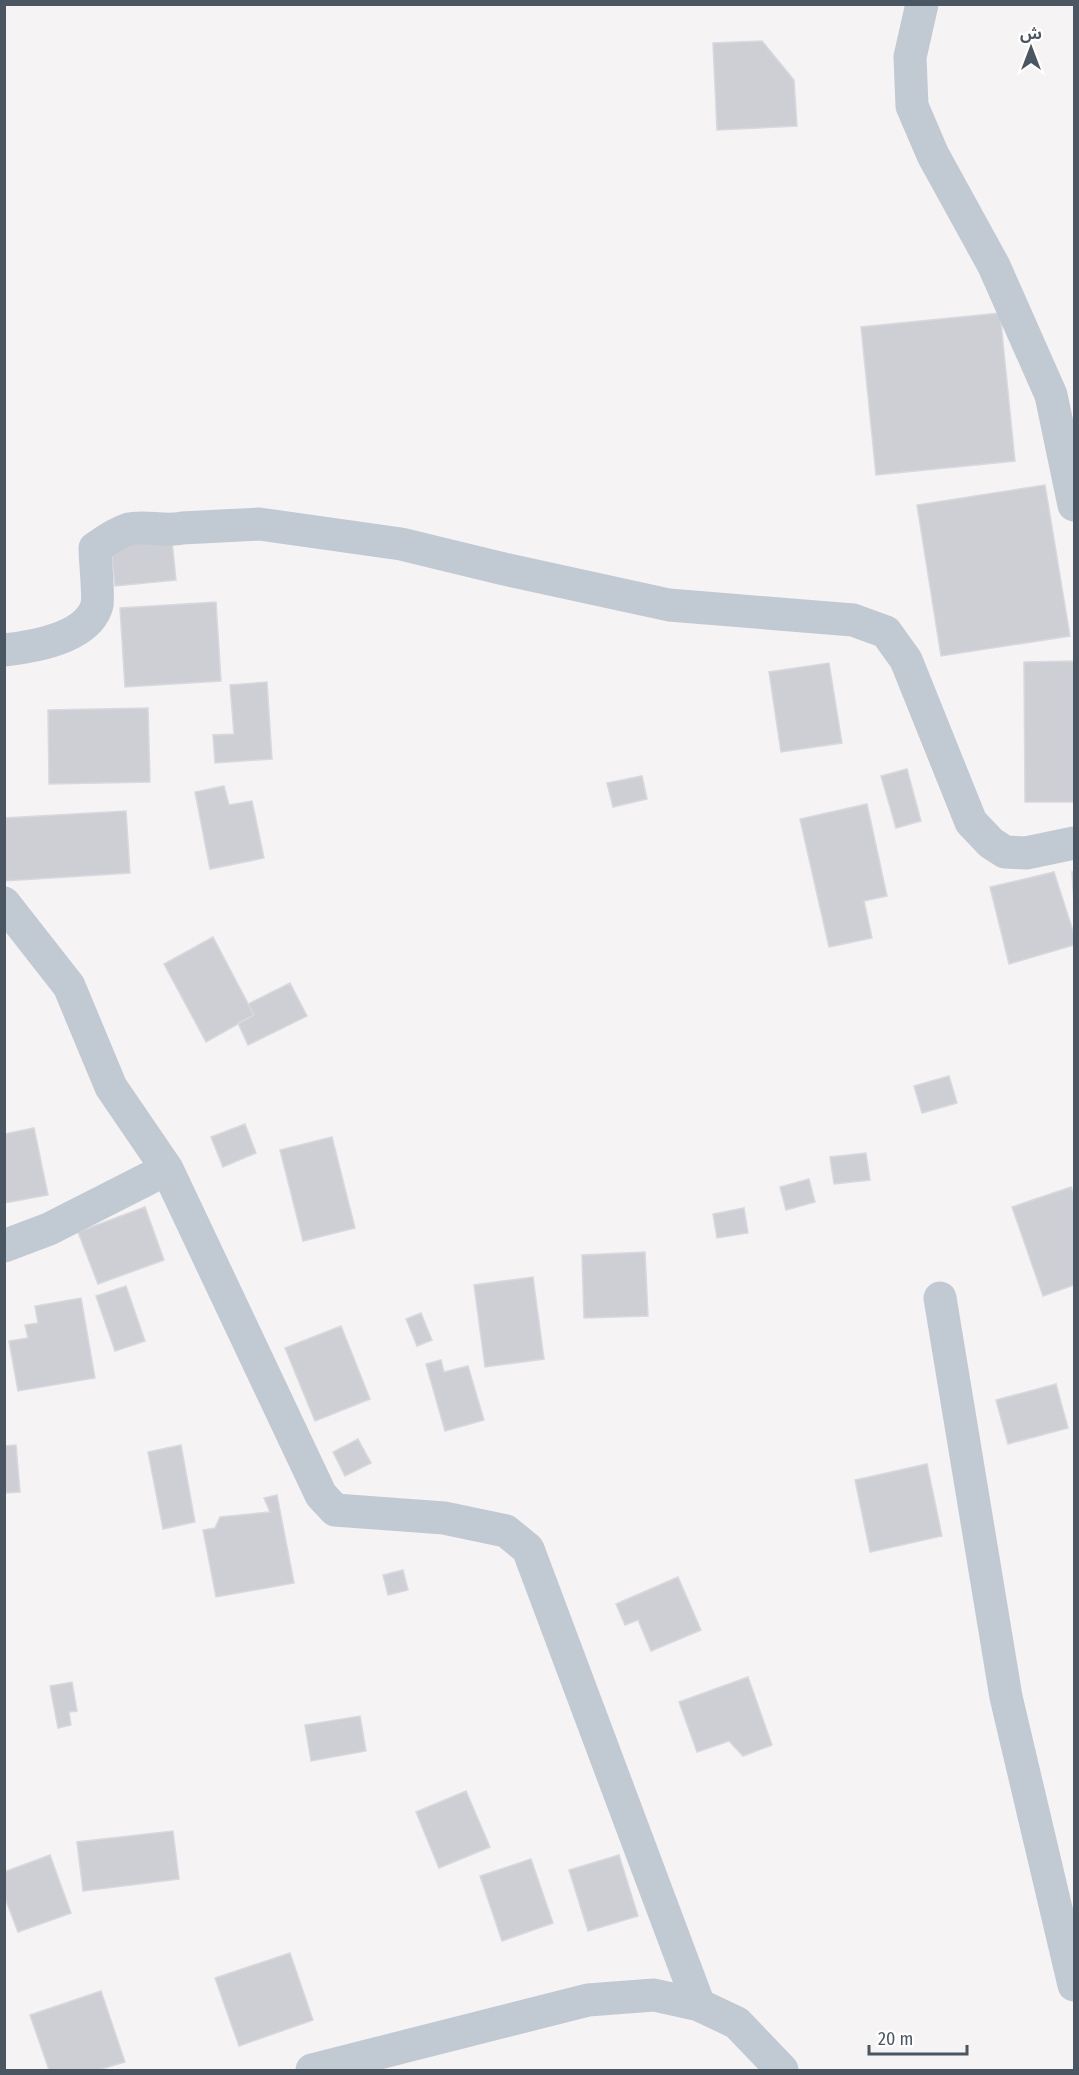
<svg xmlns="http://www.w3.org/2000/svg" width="1079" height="2075" font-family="'Fira Sans Condensed','Noto Sans Arabic',sans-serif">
  <rect width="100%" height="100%" fill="#f5f3f3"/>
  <!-- building -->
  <path fill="#cdcfd5" stroke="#d7d9de" stroke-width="1.5" d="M762,41L794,80L797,126L717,130L713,43Z
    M1000,313L1015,461L876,475L861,327Z
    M1045,485L1070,636L941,656L917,505Z
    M171,531L176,580L115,586L110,538Z
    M216,602L221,681L125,687L120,608Z
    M1074,661V802H1025L1024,662Z
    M829,663L842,743L781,752L769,672Z
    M267,682L272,759L215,763L213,735L234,734L230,685Z
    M148,708L150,782L49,784L48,710Z
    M907,769L921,821L896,828L881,776Z
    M642,776L647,799L613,807L607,783Z
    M224,786L229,805L252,801L264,858L210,869L195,792Z
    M867,804L887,896L864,901L872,938L829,947L800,819Z
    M126,811L130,873L4,881V818Z
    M1054,872L1074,934V945L1009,964L990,887Z
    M1072,872H1074V904Z
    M213,937L254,1015L206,1042L164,964Z
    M290,983L307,1016L248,1045L238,1023L254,1015L248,1004Z
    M949,1076L957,1103L922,1113L914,1086Z
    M245,1124L256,1153L223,1167L211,1137Z
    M34,1128L48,1195L4,1203V1134Z
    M332,1137L355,1228L303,1241L280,1150Z
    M866,1153L870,1180L834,1184L830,1157Z
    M809,1179L815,1202L786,1210L780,1187Z
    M1071,1187L1074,1195V1285L1043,1296L1012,1207Z
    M145,1207L164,1260L98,1284L78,1232Z
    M744,1208L748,1233L717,1238L713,1214Z
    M645,1252L648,1316L584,1318L582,1255Z
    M533,1277L544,1359L485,1367L474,1285Z
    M126,1286L145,1341L115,1351L96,1296Z
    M81,1298L95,1378L18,1391L9,1341L28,1338L25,1325L38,1323L35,1306Z
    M421,1313L432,1340L417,1346L406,1319Z
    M341,1326L370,1399L315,1421L285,1348Z
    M441,1360L444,1372L468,1366L484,1420L445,1431L426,1364Z
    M1056,1384L1068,1428L1008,1444L996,1400Z
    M358,1439L371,1463L345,1476L333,1452Z
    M16,1445L20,1492L4,1493V1446Z
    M181,1445L195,1522L163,1529L148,1452Z
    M927,1464L942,1536L870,1552L855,1480Z
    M277,1495L294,1583L216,1597L203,1530L215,1528L220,1517L270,1512L264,1498Z
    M403,1570L408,1590L388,1595L383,1575Z
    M678,1577L701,1630L651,1651L638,1620L625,1625L616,1604Z
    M748,1677L772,1745L743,1756L729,1741L697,1752L679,1702Z
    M72,1682L77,1711L69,1712L71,1725L58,1728L50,1686Z
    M360,1716L366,1751L311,1761L305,1725Z
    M466,1791L490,1847L439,1868L416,1812Z
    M173,1831L179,1879L83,1891L77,1842Z
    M50,1855L71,1913L18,1932L4,1895V1872Z
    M619,1855L638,1916L588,1931L569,1870Z
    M531,1859L553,1923L502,1941L480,1876Z
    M290,1953L313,2020L239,2046L215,1978Z
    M101,1991L125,2062L98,2070H49L30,2015Z"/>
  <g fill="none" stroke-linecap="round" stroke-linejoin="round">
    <!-- minor -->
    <path stroke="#c1cad2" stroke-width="33" d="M922,4L910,57L912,106L933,155L994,266L1051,395L1074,505
      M4,650C33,647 88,638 97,605C99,596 95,560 95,548C105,541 116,533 129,529C144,525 165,532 182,528L259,524L401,544L504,569L669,605L853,620L886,632L906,660L971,822L991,843L1005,852L1026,853L1074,843
      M4,903L69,986L111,1087L167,1169L321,1495L335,1510L444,1518L506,1531L528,1549L699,2005
      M4,1246L49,1229L167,1169
      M940,1298L1006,1697L1074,1985
      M312,2070L588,2000L654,1995L699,2005L737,2023L782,2070"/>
  </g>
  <!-- border -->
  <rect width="1079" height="2075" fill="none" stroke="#4a5661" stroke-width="12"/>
  <!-- north arrow -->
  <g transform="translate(1031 48)" stroke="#ffffff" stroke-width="4.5" paint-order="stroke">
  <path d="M0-4.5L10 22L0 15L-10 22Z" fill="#4a5661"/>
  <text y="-9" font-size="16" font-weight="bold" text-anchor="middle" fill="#4a5661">ش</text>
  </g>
  <!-- scale -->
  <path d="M869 2045v9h98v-9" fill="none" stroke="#4a5661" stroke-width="3"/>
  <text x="878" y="2045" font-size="18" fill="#4a5661" stroke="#ffffff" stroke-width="4.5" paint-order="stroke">20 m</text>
</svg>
